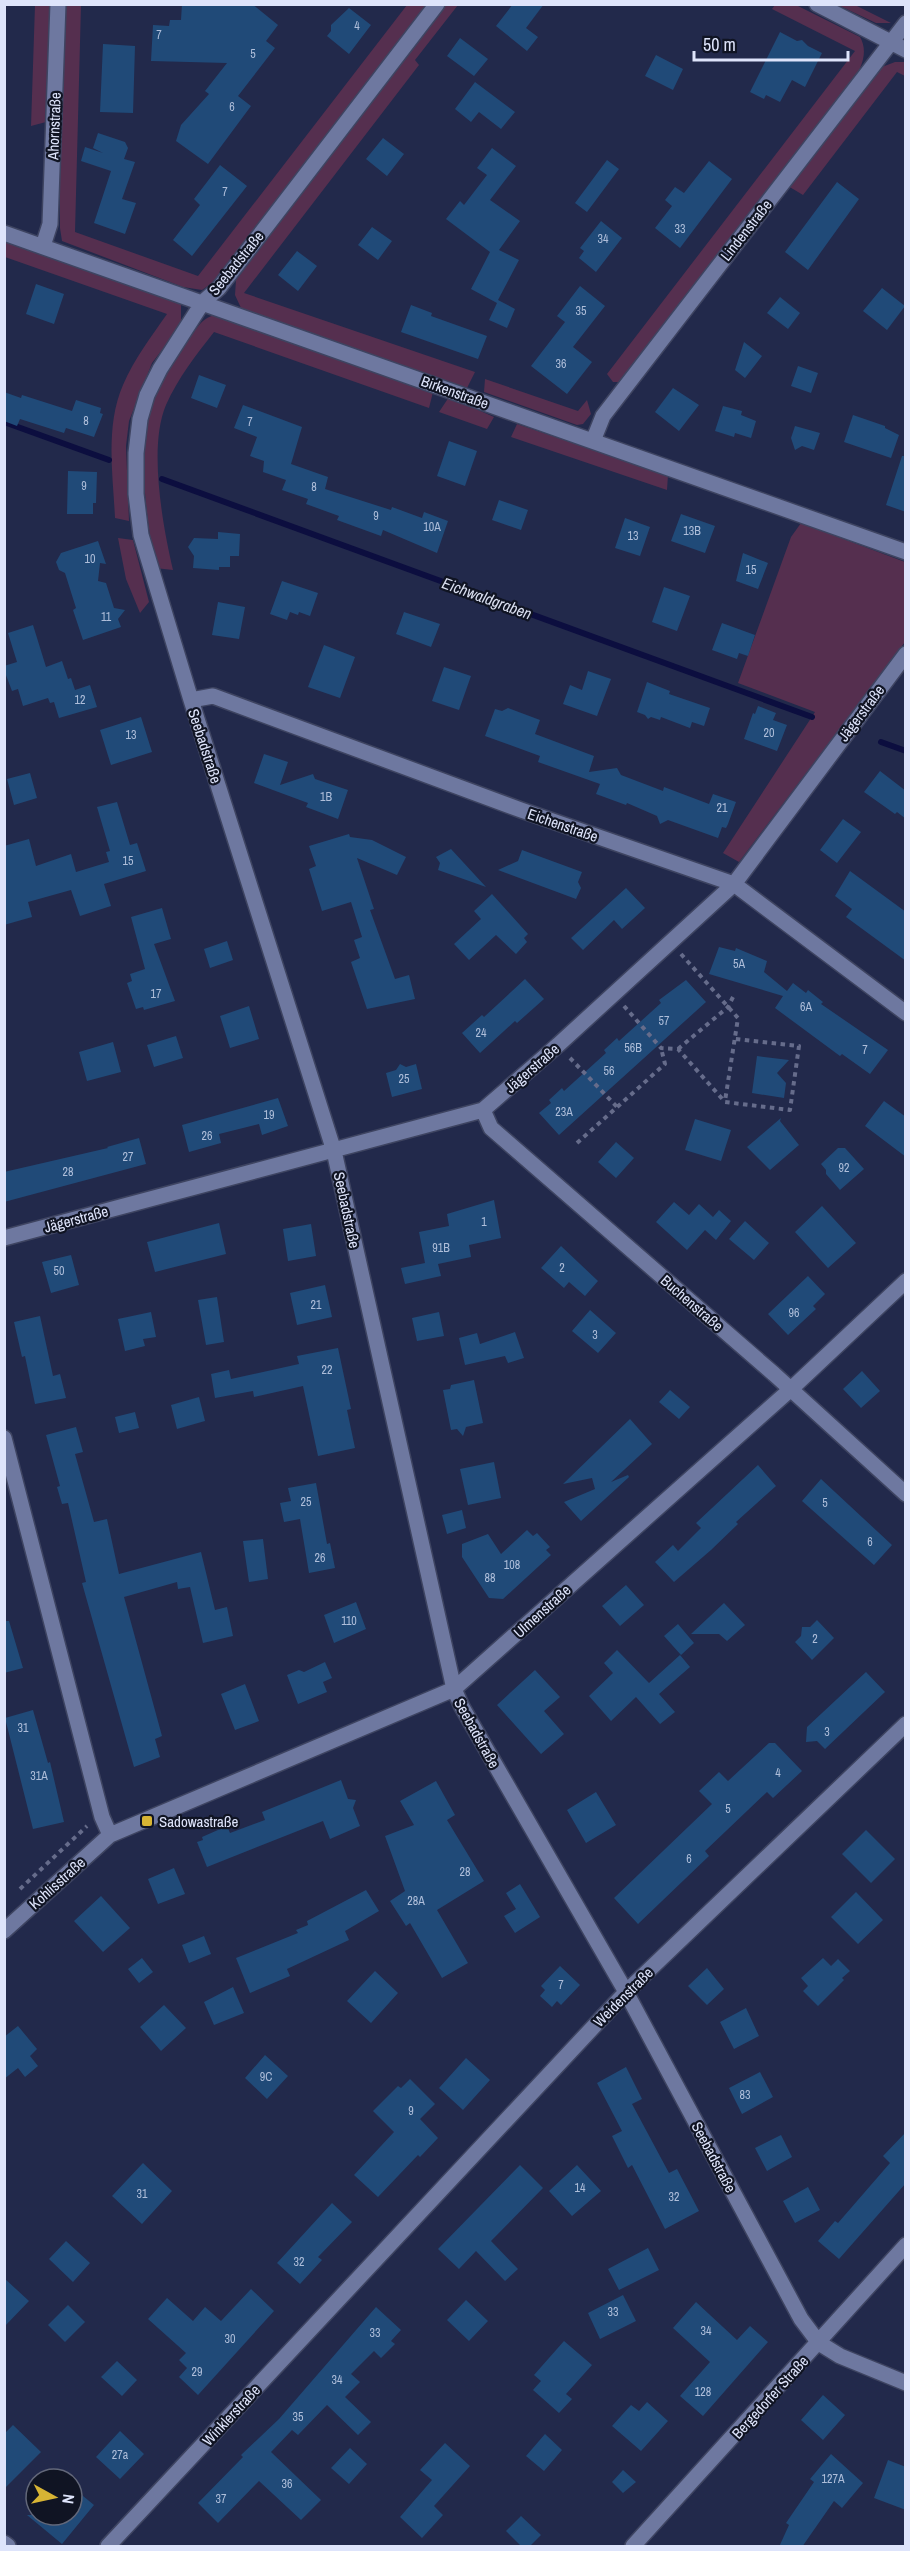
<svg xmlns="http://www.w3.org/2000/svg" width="910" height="2551" font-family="'Archivo Narrow',sans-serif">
  <rect width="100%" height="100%" fill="#22294b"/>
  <!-- green -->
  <path fill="#552f4f" d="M35,5H51L46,122L31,126Z
    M62,5H81L75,232L198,276L407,5H427L219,288L212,283L202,290L183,287L62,241L60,228L59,55Z
    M444,5H458L415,60L419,65L244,293L475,372L467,388L241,308L235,295L236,280Z
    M775,5H796L860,37C874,61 847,88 834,109L622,382H613L607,374L855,51L772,9Z
    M838,5H855L891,23H876Z
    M895,62H905V76L897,72L803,195L788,186L882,67Z
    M5,240L173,299L181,304V325L152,363L129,421L126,446L129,521L115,518C113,475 105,426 123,385C134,359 151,337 167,314L5,257Z
    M215,315L433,392L429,408L214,332C196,355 178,378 166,405C148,447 163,527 173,570L155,568C145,504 132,433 165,374C170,364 178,356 184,347C192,335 200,318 215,315Z
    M485,379L578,411L587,400L591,414L583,424L577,425L484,392Z
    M449,397L494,417L487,429L439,412Z
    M517,424L668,475L667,490L511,437Z
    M801,523L905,562V642L739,862L723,853L815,712L738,683L791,537Z
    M118,538L133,540L149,602L140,613L126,579Z"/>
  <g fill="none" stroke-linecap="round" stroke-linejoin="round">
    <!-- stream -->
    <path stroke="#0c0e3f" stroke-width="6" d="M4,422L109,460
      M162,479L812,717
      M881,742L906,751"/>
  </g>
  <!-- building -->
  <path fill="#204a78" d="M182,4H252L278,25L266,41L275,48L238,96L251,106L208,164L176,141L181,125L209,94L205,91L227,63L151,61L153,25L169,26L170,20H181Z
    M513,4H544L526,28L538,37L527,51L496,26Z
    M349,8L371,25L349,54L327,36L331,31V25Z
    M780,32L797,41L802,40L808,46L822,53L805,87L792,80L780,102L766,95L764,99L750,92Z
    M460,38L488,59L474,76L447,56Z
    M103,44L135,46L133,113L100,112Z
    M656,55L683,69L673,90L645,76Z
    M475,82L515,112L501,129L479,112L471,122L455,109Z
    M98,133L125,142L128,148L124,159L135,162L122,199L136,203L125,234L94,223L111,171L81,161L85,147L103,153L93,148Z
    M383,138L404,154L387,176L366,159Z
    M492,148L516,166L490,200L520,221L499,250L519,260L498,300L515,309L507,328L489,320L497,303L471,289L490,252L446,219L460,201L464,205L487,175L477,168Z
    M607,160L619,169L587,212L575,203Z
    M709,161L732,179L680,248L655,228L672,206L665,200L675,187L684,193Z
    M220,165L247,186L192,256L173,240L200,205L194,199Z
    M837,182L859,199L808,270L785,252Z
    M601,221L622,238L596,272L579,258L584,251L580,248Z
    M372,227L392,241L378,260L358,245Z
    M297,251L317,266L298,291L278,275Z
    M36,284L64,294L54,324L26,314Z
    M580,286L605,306L573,347L592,362L567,394L531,366L565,322L557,316Z
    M882,288L905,306L887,330L863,311Z
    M780,297L800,313L788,329L767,313Z
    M411,305L432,313L431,316L487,336L478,359L401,332Z
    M744,342L762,356L745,378L735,370Z
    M798,366L818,373L811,393L791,386Z
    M199,375L226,385L217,408L191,398Z
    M673,388L699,405L679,431L655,412Z
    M4,392L21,398L22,395L72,411L76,400L101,408L100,413L103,414L94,437L66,428L64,433L20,419L17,426L4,421Z
    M243,405L302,427L291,464L328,477L325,489L391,510L392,507L422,518L424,512L448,521L437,553L383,530L381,536L337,520L339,516L306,504L308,499L282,490L286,480L263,472L264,461L250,456L257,437L234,428Z
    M723,406L742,411L741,415L756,421L751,438L735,433L734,437L715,431Z
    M853,415L885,426V428L899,435L891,458L844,442Z
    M795,426L820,433L814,450L802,446L795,450L791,438Z
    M449,441L477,451L465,486L437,476Z
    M902,456H906V512L886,505Z
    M68,471L97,472L96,503H93V514H67Z
    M499,500L528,510L521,530L492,520Z
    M681,514L715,526L705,553L671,541Z
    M625,518L650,527L640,556L615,548Z
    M218,532L240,534L239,556H230V567H219V570L193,568L194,556L188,547L194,538L218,539Z
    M98,541L106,564L100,563L98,581L106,583L114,608L125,610L118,619L121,627L83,640L73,610L76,608L65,573L59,570L56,562L61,553Z
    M743,553L768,563L758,589L736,581Z
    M282,581L318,593L310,616L299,612L298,615L290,612L287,620L270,614Z
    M664,587L690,596L677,631L652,622Z
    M218,602L245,607L239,639L212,635Z
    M404,612L440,624L431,647L396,634Z
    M722,623L755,635L748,656L739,653L737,659L712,650Z
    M33,625L46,667L62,661L68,679L71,678L75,690L90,685L97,707L59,718L54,702L50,703L48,698L23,706L18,689L12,691L4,670V666L17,662L8,633Z
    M324,645L355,657L340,698L308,687Z
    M444,667L471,676L459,710L432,701Z
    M588,671L611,679L597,716L563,704L570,685L582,690Z
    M647,682L670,691L669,694L710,708L704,726L692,722L690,728L661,717L660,720L651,717L648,719L645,715L637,712Z
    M758,706L776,713L773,720L787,725L777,751L744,739L753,713L755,714Z
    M508,708L540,720L535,734L594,756L589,772L617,768L621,775L663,791L664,787L709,804L713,794L736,802L728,824L726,828L722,827L718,838L668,820L660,824L657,816L627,803L626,805L596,794L600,784L538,762L540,756L485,736L495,709L502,711Z
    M141,717L152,752L111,765L100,730Z
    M264,754L288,762L280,785L313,774L315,779L348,790L338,819L306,807L308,803L254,783Z
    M880,771L906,791V819L897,812L895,814L864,792Z
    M30,773L37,798L14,805L7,779Z
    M117,802L130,845L137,843L146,871L104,884L111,906L80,916L71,890L28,902L32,917L4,925V846L29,839L36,866L71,854L76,872L109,862L106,852L110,851L97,807Z
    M843,819L861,832L837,863L820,850Z
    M349,834L350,837L372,840L406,857L397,875L357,858L374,909L370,910L395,979L409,975L415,999L367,1009L351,962L360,958L354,940L362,937L351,902L322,911L309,869L316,866L309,846Z
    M451,849L486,887L438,870L440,863L436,857Z
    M522,850L582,872L578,882L581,888L576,899L498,870L518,861Z
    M850,871L906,912V961L846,917L852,909L835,896Z
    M626,888L645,908L622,929L614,920L583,950L571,938Z
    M492,894L528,934L524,938L527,942L516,954L496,935L469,960L454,944L481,919L474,911Z
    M162,908L171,939L154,944L175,1001L144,1010L143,1007L136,1009L127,983L132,981L130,974L145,969L131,917Z
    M227,941L233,960L210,968L204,949Z
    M719,947L735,951L736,948L767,961L764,972L787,991L793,983L806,993L808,990L823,1002L821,1004L888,1050L870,1074L842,1054L840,1056L775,1008L783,996L709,974Z
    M525,979L544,999L517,1023L515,1021L480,1053L462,1033L482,1015L484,1017Z
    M686,980L706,1002L559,1135L539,1113L551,1103L549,1100L562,1088L564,1091L606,1053L604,1050L617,1038L619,1041L661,1003L659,1000Z
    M249,1006L259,1039L230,1048L220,1016Z
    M176,1036L183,1058L154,1067L147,1045Z
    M113,1042L121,1072L87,1081L79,1052Z
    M757,1056L789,1060L777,1073L786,1083L784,1098L752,1093Z
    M400,1064L406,1067L416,1064L422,1089L392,1097L386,1073L396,1070Z
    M278,1098L288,1126L262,1135L259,1124L219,1134L221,1143L189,1152L182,1125Z
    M884,1101L906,1117V1157L865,1126Z
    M781,1118L780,1121L799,1145L770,1170L747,1147Z
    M695,1119L731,1130L721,1161L685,1150Z
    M139,1138L146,1164L4,1202V1172L108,1148L107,1147Z
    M616,1142L634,1158L616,1178L598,1162Z
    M838,1148H845L864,1169L840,1190L826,1174V1170L821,1164Z
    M494,1200L501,1238L469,1245L471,1257L438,1264L441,1276L405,1284L401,1268L425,1263L419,1232L449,1226L447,1214Z
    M674,1202L689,1215L699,1204L713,1217L719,1210L731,1221L716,1240L705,1230L687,1250L656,1222Z
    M822,1206L856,1243L828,1268L795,1232Z
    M745,1221L769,1243L754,1260L729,1239Z
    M219,1223L226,1254L155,1272L147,1242Z
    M311,1224L316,1256L288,1261L283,1229Z
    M561,1246L598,1281L585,1296L569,1282L564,1288L541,1268Z
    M71,1255L79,1285L51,1293L42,1262Z
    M808,1276L825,1294L813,1306L816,1309L788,1335L768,1314Z
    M325,1285L332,1317L297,1325L290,1293Z
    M217,1297L224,1342L206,1345L198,1300Z
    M590,1310L616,1333L598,1353L572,1331Z
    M151,1312L156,1337L143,1339L145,1346L125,1351L118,1319Z
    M439,1312L444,1336L417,1341L412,1318Z
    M40,1316L53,1376L60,1374L66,1398L35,1404L25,1356L22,1357L14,1322Z
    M515,1332L524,1358L508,1363L505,1356L465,1365L459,1338L477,1333L480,1344Z
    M338,1348L351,1409L347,1410L355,1448L318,1456L303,1386L254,1397L253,1391L215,1398L211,1374L229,1370L231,1379L299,1364L297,1356Z
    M862,1371L880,1391L861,1408L843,1389Z
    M474,1380L483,1423L466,1427L463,1436L457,1429L451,1430L443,1390L450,1389L451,1385Z
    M670,1390L690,1407L679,1419L659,1402Z
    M199,1397L205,1421L177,1429L171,1405Z
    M135,1412L139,1428L119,1433L115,1417Z
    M630,1419L652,1444L611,1482L628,1475L629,1477L581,1521L564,1502L595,1489L592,1478L563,1484Z
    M76,1427L83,1452L75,1454L94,1522L107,1519L119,1574L201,1552L215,1610L227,1607L233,1636L203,1643L190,1587L178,1589L177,1582L124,1597L162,1736L155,1739L160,1757L134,1767L82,1583L86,1582L68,1503L62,1504L57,1487L60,1486L46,1435Z
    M494,1462L501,1498L468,1505L460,1469Z
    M758,1465L776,1486L736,1522L738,1524L711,1550L674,1582L655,1562L673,1545L678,1551L701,1528L696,1523Z
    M821,1479L892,1545L874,1565L802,1501Z
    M316,1483L327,1544L330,1543L335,1568L309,1573L300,1519L284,1522L280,1503L291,1501L288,1488Z
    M462,1510L466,1528L447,1534L442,1515Z
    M527,1530L533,1536L537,1533L550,1547L546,1550L551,1555L503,1599L489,1598L462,1557V1544L488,1534L501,1554Z
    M263,1539L268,1579L249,1582L243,1541Z
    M626,1585L644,1605L620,1626L602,1606Z
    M356,1602L366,1629L334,1643L324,1615Z
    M724,1603L745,1625L727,1641L719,1634H691Z
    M817,1620L834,1638L812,1660L795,1642L801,1636L802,1627H810Z
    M4,1621H9L23,1668L4,1673Z
    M678,1624L694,1643L681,1655L664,1636Z
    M617,1650L649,1683L680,1655L690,1667L659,1694L675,1712L660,1724L636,1697L611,1721L589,1696L613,1673L604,1663Z
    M325,1662L332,1678L323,1682L327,1692L298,1704L287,1675L299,1670L304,1672Z
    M535,1670L560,1697L544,1711L564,1734L541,1754L497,1705Z
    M866,1672L885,1692L825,1749L817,1741L806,1742L807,1727Z
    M245,1684L259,1721L235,1730L221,1694Z
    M33,1710L48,1763L50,1762L64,1822L33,1829L5,1718Z
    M769,1743H775L802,1771L773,1798L767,1792L705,1851L709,1856L638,1924L614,1898L712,1804L699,1791L719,1772L728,1781Z
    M341,1780L348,1799L356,1800L353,1808L360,1826L330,1839L323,1821L207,1867L197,1842L203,1840L202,1837L227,1826L230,1833L265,1820L262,1812Z
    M436,1781L455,1815L447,1820L484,1881L437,1910L468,1963L442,1978L410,1923L406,1926L390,1901L405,1891L385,1836L414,1825L400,1801Z
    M596,1792L616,1825L586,1843L567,1810Z
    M866,1830L895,1859L871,1883L842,1854Z
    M174,1868L185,1894L158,1904L148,1879Z
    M520,1884L540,1917L515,1933L504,1916L516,1909L506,1893Z
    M366,1890L379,1911L345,1931L349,1940L287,1969L290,1976L250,1993L236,1958L298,1933L296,1930L308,1925L307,1921Z
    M856,1892L883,1920L858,1944L831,1917Z
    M101,1896L130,1928L103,1952L74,1921Z
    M204,1936L211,1954L189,1963L182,1945Z
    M142,1958L153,1972L139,1983L128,1969Z
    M823,1958L831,1966L838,1959L850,1971L842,1978L844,1980L818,2006L803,1991L808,1986L801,1978Z
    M560,1966L580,1985L561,2005L557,2001L552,2007L540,1996L545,1990L541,1986Z
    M707,1968L724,1989L707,2005L688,1986Z
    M375,1971L398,1993L371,2023L347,2001Z
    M233,1987L244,2013L214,2025L204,2002Z
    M164,2005L186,2028L161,2051L140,2027Z
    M746,2008L759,2036L734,2049L720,2022Z
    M18,2026L37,2049L30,2056L38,2066L25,2077L18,2068L4,2079V2037Z
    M265,2055L288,2076L267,2099L245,2078Z
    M466,2058L490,2080L463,2110L439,2088Z
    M626,2067L642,2099L632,2104L669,2173L677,2169L699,2211L665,2229L632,2165L628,2168L612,2136L622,2131L597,2083Z
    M760,2072L773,2097L742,2114L729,2088Z
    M410,2079L435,2104L420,2119L438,2138L420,2157L418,2155L378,2197L354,2175L394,2132L373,2111L398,2086L401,2088Z
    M906,2132V2183L839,2259L818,2241L835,2221L838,2223L890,2163L883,2156Z
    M781,2135L792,2157L767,2171L755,2148Z
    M143,2163L172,2191L142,2224L112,2196Z
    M520,2165L543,2188L491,2241L518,2269L505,2281L476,2251L459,2269L438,2249Z
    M577,2165L601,2191L572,2216L549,2191Z
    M808,2187L820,2210L795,2223L783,2201Z
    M332,2203L352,2222L318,2257L322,2260L300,2284L277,2263Z
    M66,2241L90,2263L73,2282L49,2259Z
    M648,2248L659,2270L619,2290L608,2269Z
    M4,2278L29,2301L4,2327Z
    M251,2289L274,2311L198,2395L179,2377L187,2368L179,2360L186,2353L148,2319L167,2298L193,2321L205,2307L221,2321Z
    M623,2295L636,2321L600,2339L588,2313Z
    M466,2300L488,2321L469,2341L447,2320Z
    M696,2302L737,2340L750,2326L768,2342L703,2416L680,2396L710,2362L673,2328Z
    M68,2305L85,2322L65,2342L48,2325Z
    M376,2307L401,2330L391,2341L395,2344L381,2358L374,2351L351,2374L360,2382L345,2397L371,2422L358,2435L327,2405L298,2435L292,2430L271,2452L321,2500L301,2520L259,2481L218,2523L198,2503L243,2457L241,2455L279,2419Z
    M564,2341L592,2365L566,2394L572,2399L559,2413L533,2390L541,2381L534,2375Z
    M117,2361L137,2380L122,2396L101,2377Z
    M823,2395L845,2415L823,2440L801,2420Z
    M647,2402L668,2421L641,2451L612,2426L631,2405L639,2411Z
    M13,2425L41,2452L4,2489V2434Z
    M120,2431L144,2454L120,2479L96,2457Z
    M545,2434L562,2450L544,2471L526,2456Z
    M445,2443L470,2466L434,2506L443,2515L422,2538L400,2517L432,2480L420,2470Z
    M350,2448L367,2464L349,2484L331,2468Z
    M831,2454L863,2483L842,2508L834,2501L802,2547H779L789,2525L786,2523L814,2482L810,2479Z
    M888,2460L906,2467V2510L874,2498Z
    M623,2470L636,2482L623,2493L612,2482Z
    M72,2487L94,2505L62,2544L27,2515H72Z
    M521,2516L541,2535L529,2547H522L506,2531Z"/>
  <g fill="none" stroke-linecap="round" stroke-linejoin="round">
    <!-- minor casing -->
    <g stroke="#3e4461" stroke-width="18">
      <path id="minor" d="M437,4L219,288L203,302L160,369L147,395L140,419L136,453V494L141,535L191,700L334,1151L454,1689L462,1707L626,1992L801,2319L819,2343L840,2356L906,2383
        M817,4L906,50
        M4,233L906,552
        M43,246L50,224L58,4
        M593,441L603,416L906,23
        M191,700L213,696L521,810L734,884L906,1013
        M483,1110L491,1128L774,1374L906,1494
        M4,1238L483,1110L558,1045L734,884L906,654
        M4,1438L102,1817L110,1835
        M4,1931L110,1835L454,1689L791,1389L906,1281
        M4,2543L8,2546
        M108,2546L626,1992L906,1724
        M633,2546L906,2245"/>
    </g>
    <!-- path -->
    <path stroke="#666c8b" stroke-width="4" stroke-dasharray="4.5 4.5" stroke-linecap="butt" d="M681,954L738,1018L725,1101
      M624,1006L661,1048L678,1049L725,1102L790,1110L799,1046L735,1039
      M678,1049L728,1007L733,997
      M570,1058L617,1107
      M577,1143L665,1064L661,1048
      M20,1889L87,1826"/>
    <!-- minor -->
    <use href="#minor" stroke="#6e78a0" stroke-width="15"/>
  </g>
  <!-- markers -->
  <rect fill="#d7b434" stroke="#101423" stroke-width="2" x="141" y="1815" width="12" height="12" rx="3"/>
  <g text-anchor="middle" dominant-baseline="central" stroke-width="4.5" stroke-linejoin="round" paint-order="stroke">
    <!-- number labels -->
    <g font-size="12" fill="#aebeda">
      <text x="357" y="26">4</text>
      <text x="159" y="35">7</text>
      <text x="253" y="54">5</text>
      <text x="232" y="107">6</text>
      <text x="225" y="192">7</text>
      <text x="680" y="229">33</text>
      <text x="603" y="239">34</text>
      <text x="581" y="311">35</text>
      <text x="561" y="364">36</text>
      <text x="86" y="421">8</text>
      <text x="250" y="422">7</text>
      <text x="84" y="486">9</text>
      <text x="314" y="487">8</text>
      <text x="376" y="516">9</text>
      <text x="432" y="527">10A</text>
      <text x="692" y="531">13B</text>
      <text x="633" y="536">13</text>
      <text x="90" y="559">10</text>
      <text x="751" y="570">15</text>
      <text x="106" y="617">11</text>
      <text x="80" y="700">12</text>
      <text x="769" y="733">20</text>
      <text x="131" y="735">13</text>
      <text x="326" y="797">1B</text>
      <text x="722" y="808">21</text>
      <text x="128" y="861">15</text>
      <text x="739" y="964">5A</text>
      <text x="156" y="994">17</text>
      <text x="806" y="1007">6A</text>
      <text x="664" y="1021">57</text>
      <text x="481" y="1033">24</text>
      <text x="633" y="1048">56B</text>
      <text x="865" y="1050">7</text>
      <text x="609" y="1071">56</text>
      <text x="404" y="1079">25</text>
      <text x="564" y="1112">23A</text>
      <text x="269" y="1115">19</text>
      <text x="207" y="1136">26</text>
      <text x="128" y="1157">27</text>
      <text x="844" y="1168">92</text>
      <text x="68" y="1172">28</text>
      <text x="484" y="1222">1</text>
      <text x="441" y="1248">91B</text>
      <text x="562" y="1268">2</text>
      <text x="59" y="1271">50</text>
      <text x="316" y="1305">21</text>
      <text x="794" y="1313">96</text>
      <text x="595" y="1335">3</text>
      <text x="327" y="1370">22</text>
      <text x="306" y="1502">25</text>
      <text x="825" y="1503">5</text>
      <text x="870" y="1542">6</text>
      <text x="320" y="1558">26</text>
      <text x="512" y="1565">108</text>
      <text x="490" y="1578">88</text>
      <text x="349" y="1621">110</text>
      <text x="815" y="1639">2</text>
      <text x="23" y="1728">31</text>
      <text x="827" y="1732">3</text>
      <text x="778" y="1773">4</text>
      <text x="39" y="1776">31A</text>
      <text x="728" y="1809">5</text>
      <text x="689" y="1859">6</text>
      <text x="465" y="1872">28</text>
      <text x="416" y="1901">28A</text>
      <text x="561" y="1985">7</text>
      <text x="266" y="2077">9C</text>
      <text x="745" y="2095">83</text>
      <text x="411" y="2111">9</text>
      <text x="580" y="2188">14</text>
      <text x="142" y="2194">31</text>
      <text x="674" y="2197">32</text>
      <text x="299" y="2262">32</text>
      <text x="613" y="2312">33</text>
      <text x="706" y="2331">34</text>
      <text x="375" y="2333">33</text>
      <text x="230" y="2339">30</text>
      <text x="197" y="2372">29</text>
      <text x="337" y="2380">34</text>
      <text x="703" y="2392">128</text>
      <text x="298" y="2417">35</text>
      <text x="120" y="2455">27a</text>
      <text x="833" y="2479">127A</text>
      <text x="287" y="2484">36</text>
      <text x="221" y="2499">37</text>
    </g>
    <!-- street labels -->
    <g font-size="15" fill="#dee4fb" stroke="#101423">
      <text transform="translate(54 126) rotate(-88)">Ahornstraße</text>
      <text transform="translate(746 230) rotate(-52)">Lindenstraße</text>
      <text transform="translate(236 263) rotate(-51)">Seebadstraße</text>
      <text transform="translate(455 392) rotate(20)">Birkenstraße</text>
      <text transform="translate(861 713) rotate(-53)">Jägerstraße</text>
      <text transform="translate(205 746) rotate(72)">Seebadstraße</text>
      <text transform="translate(563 825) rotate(19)">Eichenstraße</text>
      <text transform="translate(532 1068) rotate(-41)">Jägerstraße</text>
      <text transform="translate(347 1210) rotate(78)">Seebadstraße</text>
      <text transform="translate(76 1219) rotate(-15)">Jägerstraße</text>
      <text transform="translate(692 1303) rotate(41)">Buchenstraße</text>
      <text transform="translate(542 1611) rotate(-42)">Ulmenstraße</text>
      <text transform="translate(477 1733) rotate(61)">Seebadstraße</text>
      <text transform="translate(57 1883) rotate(-42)">Kohlisstraße</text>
      <text transform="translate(623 1997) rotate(-45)">Weidenstraße</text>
      <text transform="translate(714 2157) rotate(62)">Seebadstraße</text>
      <text transform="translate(770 2397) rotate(-48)">Bergedorfer Straße</text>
      <text transform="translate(231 2415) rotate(-47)">Winklerstraße</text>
    </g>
    <!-- poi labels -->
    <g font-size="15" fill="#dee4fb" stroke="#101423" text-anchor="start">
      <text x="159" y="1821">Sadowastraße</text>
    </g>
    <!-- water labels -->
    <g font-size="16" font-style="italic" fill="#dadff0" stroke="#101423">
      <text transform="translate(487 598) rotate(20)">Eichwaldgraben</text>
    </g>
  </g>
  <!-- border -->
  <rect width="910" height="2551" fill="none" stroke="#dee4fb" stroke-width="12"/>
  <!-- north arrow -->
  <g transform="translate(54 2497) rotate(98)"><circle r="28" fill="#101423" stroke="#626779" stroke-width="1.5"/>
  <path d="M0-4.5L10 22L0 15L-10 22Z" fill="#d7b434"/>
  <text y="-9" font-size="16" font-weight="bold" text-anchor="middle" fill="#dee4fb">N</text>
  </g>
  <!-- scale -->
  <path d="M694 51v9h154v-9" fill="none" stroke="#dee4fb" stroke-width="3"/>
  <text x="703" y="51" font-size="18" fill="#dee4fb" stroke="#101423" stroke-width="4.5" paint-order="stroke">50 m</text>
</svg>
